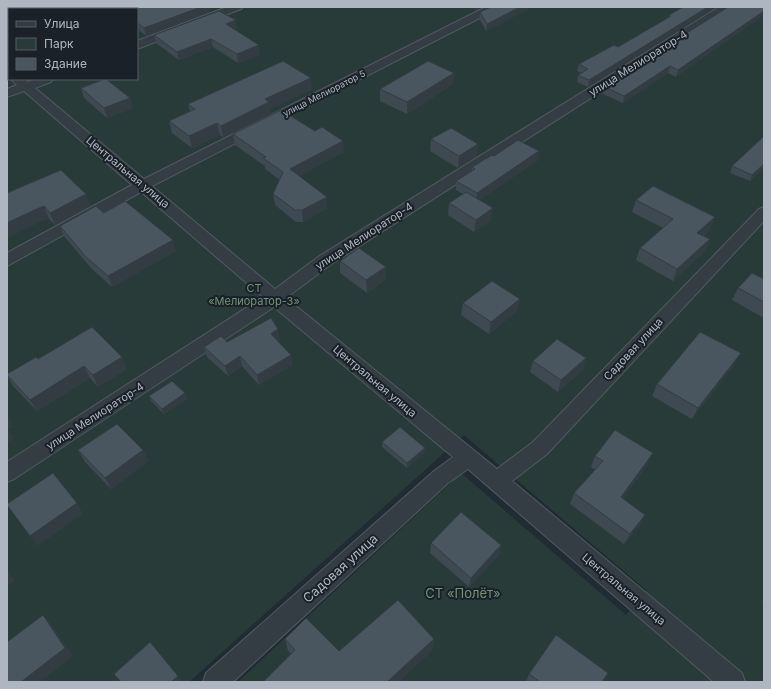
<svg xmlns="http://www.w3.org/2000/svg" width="771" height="689" font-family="Inter,sans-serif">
  <rect width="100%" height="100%" fill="#212b33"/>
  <!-- green -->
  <path fill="#293b39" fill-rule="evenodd" d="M7,7H764V682H238L461,473L626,615L646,590L464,435L189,682H7ZM9,9H137V79H9Z"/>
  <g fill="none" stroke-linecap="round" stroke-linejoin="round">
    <!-- street casing -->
    <g stroke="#515a62" stroke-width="2">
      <path id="street" d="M227,7H243L241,9L137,49V41Z
        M486,7H501L152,186L275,289L318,257L719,7H733L330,265L286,298L497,469L533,442L759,209L764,207V221L547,454L512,481L742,673L745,682H714L468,469L448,483L233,682H203L206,673L434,471L453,457L274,307L14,479L7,482V462L263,297L141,192L7,266V253L132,185L24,91L7,97V89L17,85L11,79H25L28,82L35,79H53L51,82L35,88L144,179Z"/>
    </g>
    <!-- street -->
    <use href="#street" fill="#343c44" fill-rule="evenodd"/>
  </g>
  <!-- wall -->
  <path fill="#3f4952" d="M91,7H208L209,12L146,36L140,31L137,32V9H91Z
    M491,7H532L486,31L480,20V12Z
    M683,7L588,87L577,82L578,75L581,73L577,71L579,64L618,47L669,18V15Z
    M728,7L676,77L668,73L623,103L601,93L603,86Z
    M237,28L234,30L260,54L238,63L213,47L179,60L156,43L154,35Z
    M453,84L407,114L380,101V89Z
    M81,88L130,98L133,108L107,118L84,98Z
    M312,89L270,109L271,114L223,137L220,135L192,148L172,133L169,121L190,112L188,104Z
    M233,134L344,152L299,176L327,208L303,222H296L275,205L273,194L280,180L265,169V166L235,145Z
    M431,139L477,156L458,168L430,151Z
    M494,156L538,160L479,200L491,220L474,232L448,215L449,203L463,194L456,190V181L472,171V167Z
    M732,166L764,168L750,181L730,173Z
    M7,193L90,206L55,225L49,219L44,220Z
    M636,200L715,217L710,229L703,236L710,239L705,251L673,281L636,260L640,248L663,228L632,212Z
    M104,213L176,251L112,287L91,268L64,236L60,226Z
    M340,261L386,279L367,293L340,273Z
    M764,279V318L732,300L738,288Z
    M463,303L517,311L489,334L461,315Z
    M280,340L277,341L291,355L292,365L259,385L242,366L228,376L207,357L204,347L227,342Z
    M38,359L127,369L98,387L90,378L37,411L13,386L7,376V374Z
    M533,361L583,370L558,392L530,372Z
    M734,365L692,419L652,396L657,384Z
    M185,393L187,399L164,414L151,401L149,396Z
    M382,442L425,448L424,453L407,468L382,447Z
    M78,450H143L148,461L111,489L85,462Z
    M595,456L648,464L622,499L640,525L624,544L570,504L574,493L595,470L591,467Z
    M431,543L501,545L499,555L469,587L430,553Z
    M764,597V602L762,601Z
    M285,639L339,651L434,639L432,651L291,654L288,651Z
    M529,674L602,682H526Z"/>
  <!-- shaded-wall -->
  <path fill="#333c42" d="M201,7H208L209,12L146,36L144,28Z
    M475,7H483L475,11Z
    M520,7H532L486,31L487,24Z
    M708,7H716L588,87L589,80Z
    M764,11V15L676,77L678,70Z
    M236,20L237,28L227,32L226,24Z
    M138,23L140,31L137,32V24Z
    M211,39L213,47L179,60L177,52Z
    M259,45L260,54L238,63L237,54Z
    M670,66L668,73L623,103L624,96Z
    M454,73L453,84L407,114V102Z
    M311,78L312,89L270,109L271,114L223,137L221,126L265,99Z
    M130,98L133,108L107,118L104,108Z
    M217,123L220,135L192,148L189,136Z
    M343,141L344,152L291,181L290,169Z
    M478,144L477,156L458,168L459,156Z
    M539,151L538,160L476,202L477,193Z
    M764,164V168L750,181L752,175Z
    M86,194L90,206L55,225L50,213Z
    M327,197V208L303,222L302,210Z
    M44,206L49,219L44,220L7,238V223L39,208Z
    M493,208L491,220L474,232L476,220Z
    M715,217L710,229L692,245L697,233Z
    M710,239L705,251L673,281L677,269Z
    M173,240L176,251L112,287L108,276Z
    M386,267V279L367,293L366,280Z
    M520,299L517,311L489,334L491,322Z
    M278,329L280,340L272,345L271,334Z
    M741,353L734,365L692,419L698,408Z
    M291,355L292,365L259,385L257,375Z
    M240,356L242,366L228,376L225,366Z
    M122,357L127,369L98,387L93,375Z
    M586,358L583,370L558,392L561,380Z
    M84,366L90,378L37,411L30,400Z
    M185,393L187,399L164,414L162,409Z
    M7,416L13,426L8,429L14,438L7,443Z
    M425,448L424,453L407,468V463Z
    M143,450L148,461L111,489L105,478Z
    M653,453L648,464L616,508L621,497Z
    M77,503L83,514L37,546L30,536Z
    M645,515L640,525L624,544L630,534Z
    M501,545L499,555L469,587L471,578Z
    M7,570L15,580L7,587Z
    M43,615L51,624L73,656L40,682H21Z
    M434,639L432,651L399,682H387Z
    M178,676L182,682H171Z"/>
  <!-- building -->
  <path fill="#49555f" stroke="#333c42" d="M91,7H201L144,28L138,23L137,24V9H94Z
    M491,7H520L487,24L480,12Z
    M683,7H708L589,80L578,75L588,69L579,64L614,45L618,47L671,16L669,15Z
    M728,7H764V11L678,70L670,66L624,96L603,86Z
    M219,11L236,20L226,24L259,45L237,54L211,39L177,52L154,35Z
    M283,61L311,78L265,99L269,102L221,126L217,123L189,136L169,121L195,109L188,104Z
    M428,61L454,73L407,102L380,89Z
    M105,79H106L130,98L104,108L81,88Z
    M281,110L315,131L322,127L343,141L290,169L327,197L302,210H295L273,194L283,172L263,158L266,157L233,134Z
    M451,128L478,144L459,156L431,139Z
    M764,136V164L752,175L732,166Z
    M518,140L539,151L477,193L456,181L475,169L472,167L492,155L494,156Z
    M61,170L86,194L50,213L44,206L39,208L7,223V193Z
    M653,186L715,217L697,233L710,239L677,269L640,248L673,219L636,200Z
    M466,192L493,208L476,220L449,203Z
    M125,201L173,240L108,276L86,257L60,226L96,206L104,213Z
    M359,248L386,267L366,280L340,261Z
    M752,273L764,279V302L738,288Z
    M492,281L520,299L491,322L463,303Z
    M271,318L278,329L271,334L291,355L257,375L240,356L225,366L204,347L221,336L227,342Z
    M92,327L122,357L93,375L84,366L30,400L7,375V374L36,357L38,359Z
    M700,332L741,353L698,408L657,384Z
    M557,339L586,358L561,380L533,361Z
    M172,381L185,393L162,409L149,396Z
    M117,424L143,450L105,478L78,450Z
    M400,427L425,448L407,463L382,442Z
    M615,430L653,453L621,497L645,515L630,534L574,493L603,461L595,456Z
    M53,473L77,503L30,536L7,505V504Z
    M461,512L501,545L471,578L431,543Z
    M398,600L434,639L387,682H263L295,650L285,639L306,618L339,651Z
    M43,615L65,648L21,682H7V642Z
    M556,635L608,673L602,682H540L529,674Z
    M150,642L178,676L171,682H121L114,674Z"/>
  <g text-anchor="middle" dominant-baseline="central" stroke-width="4" stroke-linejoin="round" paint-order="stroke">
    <!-- far-street labels -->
    <g font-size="9" fill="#aeb7c1" stroke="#1a2128">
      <text transform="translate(324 93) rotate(-27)">улица Мелиоратор 5</text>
    </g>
    <!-- street labels -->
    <g font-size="11" fill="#aeb7c1" stroke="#1a2128">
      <text transform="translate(638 63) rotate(-32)">улица Мелиоратор-4</text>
      <text transform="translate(128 172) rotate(40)">Центральная улица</text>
      <text transform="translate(364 236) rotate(-33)">улица Мелиоратор-4</text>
      <text transform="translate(633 349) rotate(-47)">Садовая улица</text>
      <text transform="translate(375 381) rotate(40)">Центральная улица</text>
      <text transform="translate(95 416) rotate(-33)">улица Мелиоратор-4</text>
      <text transform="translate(624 589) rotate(40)">Центральная улица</text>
    </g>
    <!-- park labels -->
    <g font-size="11" fill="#709474" stroke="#1a2128">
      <text x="254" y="288">СТ<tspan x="254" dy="13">«Мелиоратор-3»</tspan></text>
    </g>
    <!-- near-street labels -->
    <g font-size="13" fill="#aeb7c1" stroke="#1a2128">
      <text transform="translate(340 568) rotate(-42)">Садовая улица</text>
    </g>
    <!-- near-park labels -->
    <g font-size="13" fill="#709474" stroke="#1a2128">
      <text x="463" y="593">СТ «Полёт»</text>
    </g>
  </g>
  <!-- border -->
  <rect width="771" height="689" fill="none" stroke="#aeb7c1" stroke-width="16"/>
  <!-- legend -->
  <rect x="8" y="8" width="130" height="72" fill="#1a2128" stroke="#555d65"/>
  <rect x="16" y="21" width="20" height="6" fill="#343c44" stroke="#555d65"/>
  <text x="44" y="28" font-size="12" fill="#aeb7c1">Улица</text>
  <rect x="16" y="38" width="20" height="12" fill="#293b39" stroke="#555d65"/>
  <text x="44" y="48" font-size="12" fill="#aeb7c1">Парк</text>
  <rect x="16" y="58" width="20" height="12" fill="#49555f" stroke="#555d65"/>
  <text x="44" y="68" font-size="12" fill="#aeb7c1">Здание</text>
</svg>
